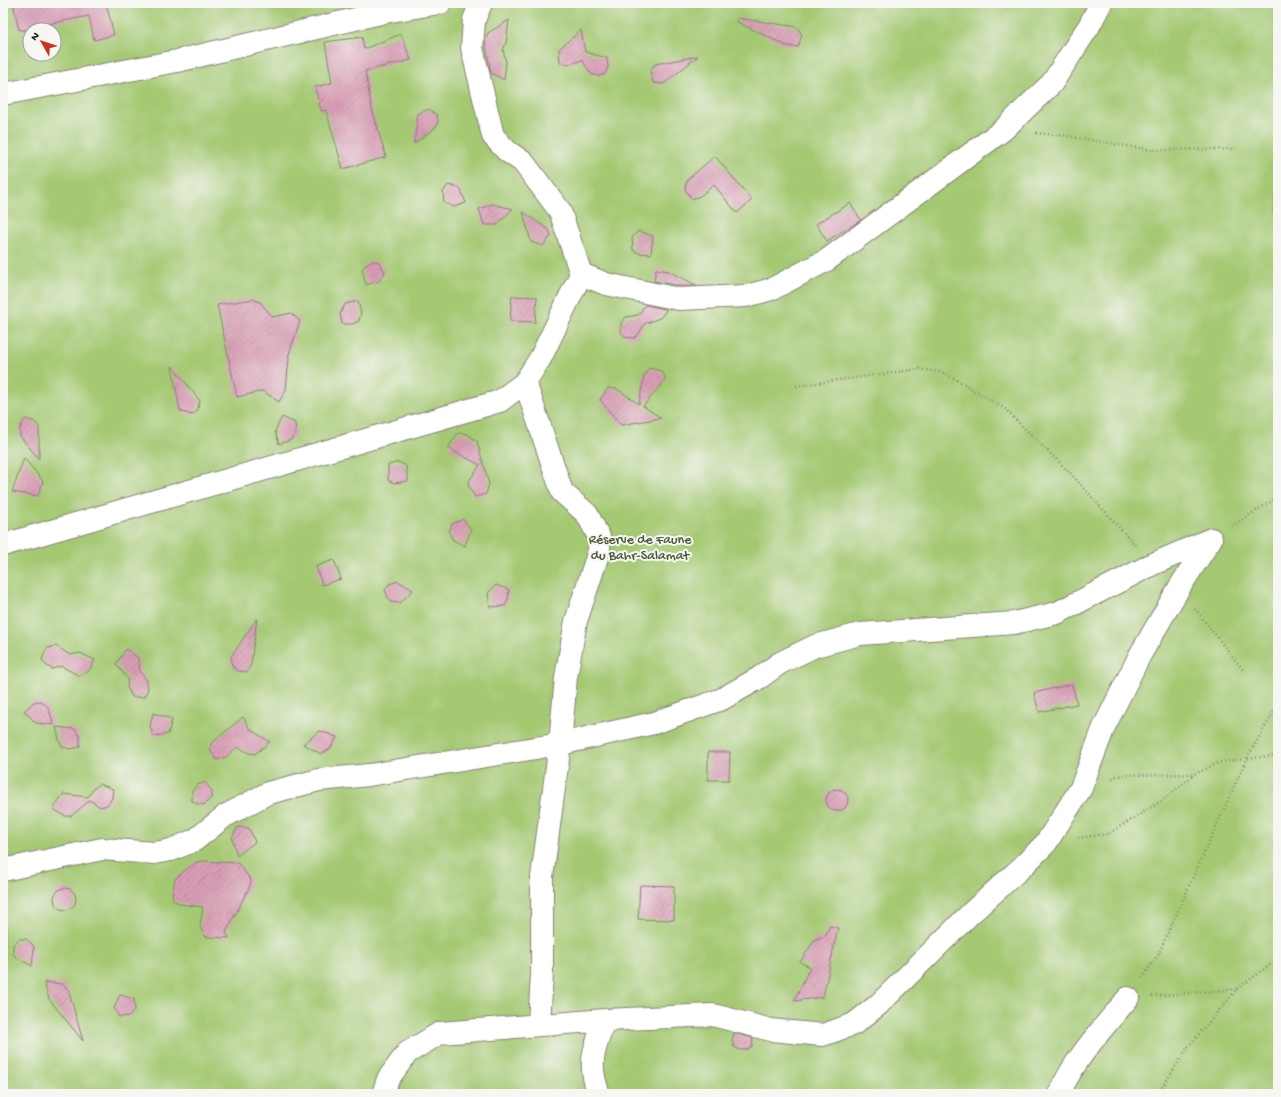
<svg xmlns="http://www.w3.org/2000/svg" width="1281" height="1097" font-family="'Gochi Hand',sans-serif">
  <defs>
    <pattern id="building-hatch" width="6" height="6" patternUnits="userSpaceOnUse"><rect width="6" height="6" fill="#d99eb5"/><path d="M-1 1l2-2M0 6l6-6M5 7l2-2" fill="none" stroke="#af8092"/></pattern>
  </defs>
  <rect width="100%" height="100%" fill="#f6f6f2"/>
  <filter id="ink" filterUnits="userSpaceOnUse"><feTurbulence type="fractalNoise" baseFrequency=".025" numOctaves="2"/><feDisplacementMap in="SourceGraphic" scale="8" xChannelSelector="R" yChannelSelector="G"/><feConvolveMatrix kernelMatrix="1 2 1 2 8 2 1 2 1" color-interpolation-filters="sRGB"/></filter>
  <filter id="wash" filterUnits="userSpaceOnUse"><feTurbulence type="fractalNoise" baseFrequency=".012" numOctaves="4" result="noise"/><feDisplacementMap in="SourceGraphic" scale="16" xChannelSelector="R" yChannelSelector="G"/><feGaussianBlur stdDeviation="0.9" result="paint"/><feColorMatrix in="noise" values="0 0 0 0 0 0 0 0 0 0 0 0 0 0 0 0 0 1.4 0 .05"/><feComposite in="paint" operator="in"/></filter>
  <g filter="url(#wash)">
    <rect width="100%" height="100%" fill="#efe5cb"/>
    <!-- green -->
    <path fill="#a5c973" stroke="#607248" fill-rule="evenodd" d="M3,3H1278V1094H3ZM30,30H54V54H30Z"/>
    <g id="blocks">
      <!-- building -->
      <path fill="url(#building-hatch)" d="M13,3H106L114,35L94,40L89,16L48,24L49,30H19Z
        M738,18L797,27L802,35L798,47L787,46L737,22Z
        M509,20L506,43L503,50L506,62L504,80L491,73L485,41L488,33Z
        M581,30L585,52L607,58L608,68L605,74L599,76L591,74L582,60L570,64L560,63L559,49Z
        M401,34L411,60L365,71L371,105L386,157L343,169L326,110L321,111L315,87L332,83L325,42L362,37L364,49Z
        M698,56L664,84L653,83L650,71L655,64Z
        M429,109L437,115L438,121L436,127L414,144L418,114Z
        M715,156L752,200L737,213L714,185L700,196L692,199L686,191L685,187L688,179Z
        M448,185L460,188L466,203L454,207L444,203L443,192Z
        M850,203L861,220L827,241L816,224Z
        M492,204L513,209L497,225H484L479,209Z
        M523,212L549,230L551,236L543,246L531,242Z
        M638,231L653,236L651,254L639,253L633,250L632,238Z
        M373,261L379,262L385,272L379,281L366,285L362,269L369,262Z
        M656,269L668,271L698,286H680L654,281Z
        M512,296L537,297L535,322L510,321Z
        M253,299L260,302L273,317L291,313L300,321L288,357L289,358L286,390L279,402L263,391L237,397L217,305Z
        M358,301L361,313L359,321L352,324H342L340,314L345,304Z
        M645,305L666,309L665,312L660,318L644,324L639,334L634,338L625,337L621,332V323L626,317L638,315Z
        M172,366L200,401L197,411L192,415L180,411Z
        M649,368L661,371L665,376L664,382L643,406L661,418L621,425L600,400L608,388L617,389L639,404L644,376Z
        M282,417L295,423L296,433L291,440L279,444L275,431Z
        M25,419L33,421L39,426V459L20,436V427Z
        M458,433L467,434L477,441L489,484L486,494L475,497L468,485L469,481L480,465L448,448Z
        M24,458L43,481L38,496L12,492Z
        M399,462L406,466L408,481L394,483L388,480V465Z
        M463,519L471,529L465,546L453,540L449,532L452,524Z
        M334,560L341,579L322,585L316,566Z
        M398,581L413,590L400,603L390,602L385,590L389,584Z
        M496,585L509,590L508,599L505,606L490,607L488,593Z
        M257,618L251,664L247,672L238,671L232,666L231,657Z
        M56,646L70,655L80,653L95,660L89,671L80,676L61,666L52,669L47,666L42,660L44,654L47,648Z
        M126,649L138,658L140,672L147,681L148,689L144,697H132L127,687L128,679L116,664Z
        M1072,684L1077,704L1039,712L1034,693Z
        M41,701L48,707L54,725L36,723L24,711L34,702Z
        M153,713L172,719L168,734L153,736L150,726Z
        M243,717L250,729L270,742L255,754L249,753L237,747L226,757L217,760L210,750L211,744Z
        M56,727L75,729L80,737V747L71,749L63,747L60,743Z
        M320,731L337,737L330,749L321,754L303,744Z
        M708,752H730L729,780H708Z
        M205,782L212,791V797L204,805L198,804L192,801V791L197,785Z
        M100,784L113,789L112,798L107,805L100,807L90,800L71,816H65L53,809L63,794L88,797L94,788Z
        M826 800a11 11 0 1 1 22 0a11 11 0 1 1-22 0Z
        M238,827L249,828L255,842L237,856L232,838Z
        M202,861L238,863L251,880L250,886L226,932L229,938L207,937L204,935L200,927L203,907L180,904L173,900L172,894L175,879L196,862Z
        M640,885L674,886V920L638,919Z
        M54 899a11 11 0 1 1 22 0a11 11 0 1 1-22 0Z
        M830,926L838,928L823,997L794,1001L810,967L800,962L815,939L824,937Z
        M19,939H26L32,944L34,948L32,966L16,957L13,953V945Z
        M44,982L62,984L68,989L83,1041L49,999Z
        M120,995L134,999L135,1009L130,1016L119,1017L114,1008Z
        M734,1033L753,1038L752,1046L747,1050H740L734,1047L732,1040Z"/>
    </g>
  </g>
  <g filter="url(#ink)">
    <use href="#blocks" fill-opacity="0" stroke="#868074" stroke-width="1"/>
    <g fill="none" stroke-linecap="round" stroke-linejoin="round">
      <!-- minor casing -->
      <g stroke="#868074" stroke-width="24">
        <path id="minor" d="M3,94L177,61L385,12L440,3
          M581,274L606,284L679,299L746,296L772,289L827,260L1003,130L1052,83L1089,26L1101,3
          M525,382L562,492L587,514L599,537V551L576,621L566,677L560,744L542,877V974L539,1024
          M3,545L500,401L525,382L541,357L581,274L560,211L523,162L507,151L493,136L472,48L474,20L481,3
          M3,870L102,849L154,853L171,850L195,840L225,816L268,793L319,780L369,775L560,744L654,723L722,699L759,678L780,663L815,646L860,634L1014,623L1057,613L1153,564L1211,539
          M383,1094L388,1079L407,1053L440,1033L605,1020L713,1015L771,1030L823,1035L854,1024L878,1005L970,914L1022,867L1046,843L1081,788L1104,727L1140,655L1179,588L1211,539
          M599,1094C587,1064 594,1048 605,1020
          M1059,1094C1075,1058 1103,1028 1128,998"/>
      </g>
      <!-- path -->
      <path stroke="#868074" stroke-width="2.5" stroke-dasharray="1 3" stroke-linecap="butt" d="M1036,133L1067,136L1151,150L1235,149
        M796,386L919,369L945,373L1004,408L1071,474L1136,546
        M1232,526L1278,497
        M1195,609L1243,670
        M1112,778L1122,775L1194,774
        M1078,838L1108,834L1160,802L1195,774L1220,762L1278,755
        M1142,978L1158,955L1247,758L1278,705
        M1152,996L1237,989
        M1158,1094L1188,1047L1237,989L1278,959"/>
      <!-- minor -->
      <use href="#minor" stroke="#fff" stroke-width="22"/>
    </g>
  </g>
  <g text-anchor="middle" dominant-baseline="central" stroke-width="4" stroke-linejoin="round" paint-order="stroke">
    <!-- park labels -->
    <g font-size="14" fill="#4c593a" stroke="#f6f6f2">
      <text x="640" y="540">Réserve de Faune<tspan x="640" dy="16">du Bahr-Salamat</tspan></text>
    </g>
  </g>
  <!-- margin -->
  <rect width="1281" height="1097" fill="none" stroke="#f6f6f2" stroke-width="16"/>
  <!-- north arrow -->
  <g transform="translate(42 42) rotate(309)"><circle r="19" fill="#f6f6f2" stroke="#9f9f9c"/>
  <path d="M0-3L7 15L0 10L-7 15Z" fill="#c8321e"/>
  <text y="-6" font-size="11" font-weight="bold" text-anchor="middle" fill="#1c1c1c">N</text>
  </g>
</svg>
